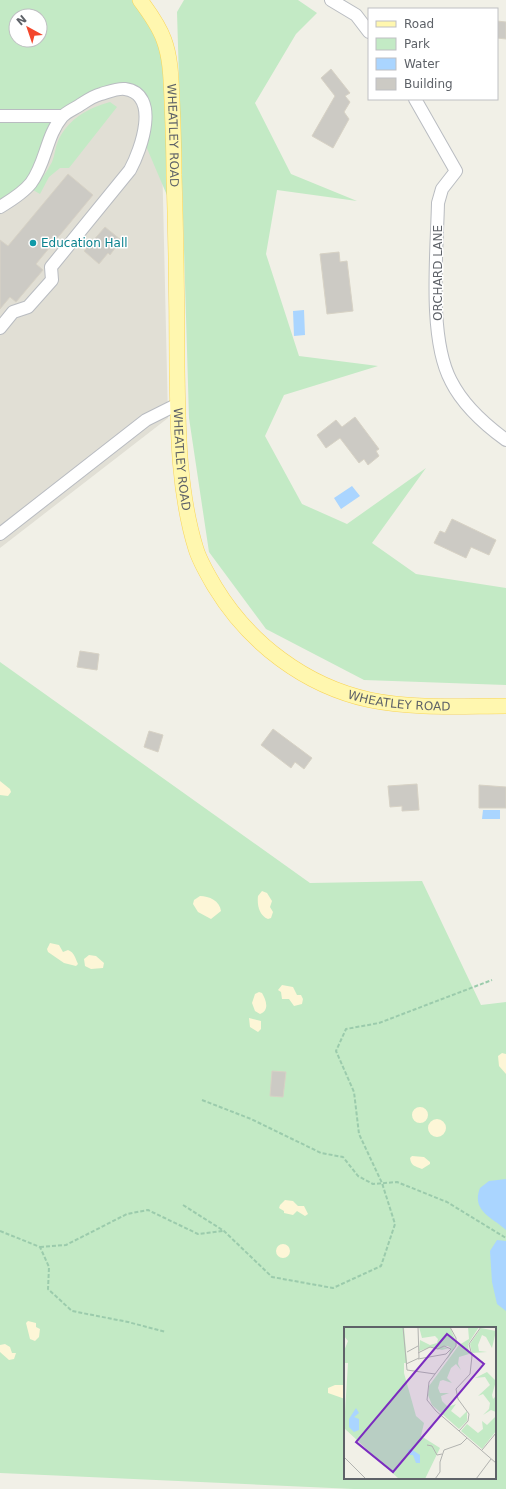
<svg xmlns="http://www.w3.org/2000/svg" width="506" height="1489" font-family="'DejaVu Sans',sans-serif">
  <rect width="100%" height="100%" fill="#f1f0e7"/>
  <!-- education -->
  <path fill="#e1dfd5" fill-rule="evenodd" d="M0,0H129L160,67L168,418L0,548ZM16,16H40V40H16Z"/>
  <!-- green -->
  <path fill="#c3eac5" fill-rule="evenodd" d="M0,0H140L165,40L175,214L143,139L145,109L123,89L63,116L40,169L0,207ZM16,16H40V40H16Z
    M184,0H298L317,13L296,34L255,103L291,174L357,201L277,190L266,254L299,356L378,366L284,395L265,436L302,504L347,524L426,468L372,543L416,574L506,588V685L364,680L266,629L209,552L189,418L177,12Z
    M110,102L117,107L69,168H60L49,177L40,194L33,190C40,181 47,172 52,162C55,155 55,148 58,141C68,119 88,108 110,102Z
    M0,662L310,883L422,881L481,1005L506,1002V1489H354L0,1473ZM345,1328H495V1478H345Z"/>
  <!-- sand -->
  <path fill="#fdf6d7" d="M0,781L10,789L11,792L8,796L0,795Z
    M262,891L267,893L272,901L270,907L273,912L271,918L268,919C259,915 257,905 258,896Z
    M200,896C209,896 220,901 221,911L211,919L198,912L193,904L194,900Z
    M50,943L59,945L63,952L68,950C75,953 75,958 78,964L76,966L64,963L48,952L47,949Z
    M89,955L96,956L104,963L103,968L91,969L85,966L84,959Z
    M282,985L293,987L297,995H301L303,999L302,1004L294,1006L289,999H282L281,992L278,990Z
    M259,992L262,993C266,1000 270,1010 260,1014L255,1011L252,1003L255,994Z
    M249,1018L261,1021V1029L258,1032L250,1027Z
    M502,1053L506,1054V1074L499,1066L498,1056Z
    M412 1115a8 8 0 1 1 16 0a8 8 0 1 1-16 0Z
    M428 1128a9 9 0 1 1 18 0a9 9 0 1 1-18 0Z
    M412,1156L424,1157L430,1162V1164L422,1169C415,1166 411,1166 410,1158Z
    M285,1200L293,1201L298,1206H304L308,1214L305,1216L297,1211L293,1215L284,1213V1211L279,1208L280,1205Z
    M276 1251a7 7 0 1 1 14 0a7 7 0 1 1-14 0Z
    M28,1321L36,1323V1327L40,1329L39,1337L35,1341L30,1339L26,1323Z
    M5,1344L10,1347L12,1353H16L14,1359L9,1360L0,1352V1345Z
    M335,1385H345V1399L328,1393V1388Z"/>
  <!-- water -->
  <path fill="#aad5ff" d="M304,310L305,335L294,336L293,311Z
    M352,486L360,496L341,509L334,498Z
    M483,810H500V819H482Z
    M506,1179V1230C492,1217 471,1211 480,1188L489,1181Z
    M497,1240L506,1241V1311L497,1304L492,1282L490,1251Z"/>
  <!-- building -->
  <path fill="#cccac4" stroke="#d7d2c5" d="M497,21L506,22V39L497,38Z
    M331,69L350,93L345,96L350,102L344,112L349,119L333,148L312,136L335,96L321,78Z
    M68,174L93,195L36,264L43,270L16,302L10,297L0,309V240L8,246Z
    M105,227L121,240L110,255L108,253L99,264L84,251Z
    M339,252L340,262L347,261L353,311L327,314L320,254Z
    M355,417L379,449L376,451L379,456L368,465L364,459L359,463L340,438L326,448L317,435L336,420L342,427Z
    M452,519L496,540L489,555L471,547L466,558L434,543L440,531L445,533Z
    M80,651L99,654L97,670L77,667Z
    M273,729L312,758L304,769L295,762L291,768L261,745Z
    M149,731L163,735L158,752L144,747Z
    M417,784L419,810L402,811V806L390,807L388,786Z
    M479,785L506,787V808H479Z
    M272,1071L286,1072L283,1097L270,1096Z"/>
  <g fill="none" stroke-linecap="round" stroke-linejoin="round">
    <!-- minor casing -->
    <g stroke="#b9bcc1" stroke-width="14">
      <path id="minor" d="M331,0L356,15L369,32
        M415,99L456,171L442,189L438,203C437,252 428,338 451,381C463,405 484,424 506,440
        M0,116H63
        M0,207C10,201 24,192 31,183C46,163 46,136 62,117C66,112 74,109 80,105C86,101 93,96 101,94C108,92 118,88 125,89C161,94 141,150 130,170L51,267L52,280L28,307L13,312L0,328
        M0,534L146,420L178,404"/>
    </g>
    <!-- major casing -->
    <g stroke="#f9d558" stroke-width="16">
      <g id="major">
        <path id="s1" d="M140,0C149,12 159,26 164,40C171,59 171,80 172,100C173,125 174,150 174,175C176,239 177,304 177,368C178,428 178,491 196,549C200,562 208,575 215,587C249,643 305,686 370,700C414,709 461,706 506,706"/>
      </g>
    </g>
    <!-- path -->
    <path stroke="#9bcbac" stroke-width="2" stroke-dasharray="4 2" stroke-linecap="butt" d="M202,1100L251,1119L321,1153L343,1157L358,1176L373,1184L397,1182L447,1202L506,1238
      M183,1205L224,1231L272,1277L333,1288L381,1266L395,1224L382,1183L359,1134L354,1092L336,1051L346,1029L379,1023L492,980
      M0,1231L40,1247L49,1267L48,1289L72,1311L128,1322L166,1332
      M40,1247L66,1245L127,1214L148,1210L198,1234L223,1231"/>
    <!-- minor -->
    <use href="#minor" stroke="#fff" stroke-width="12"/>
    <!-- major -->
    <use href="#major" stroke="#fff7af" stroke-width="15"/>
  </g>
  <!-- markers -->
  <circle fill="#0f9aa8" stroke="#fff" stroke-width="1.5" cx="33" cy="243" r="4"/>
  <g text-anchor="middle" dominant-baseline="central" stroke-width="3" stroke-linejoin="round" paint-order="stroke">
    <!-- street labels -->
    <g font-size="12" fill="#5e6268" stroke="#fff">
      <text stroke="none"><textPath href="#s1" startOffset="143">WHEATLEY ROAD</textPath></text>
      <text transform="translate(438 273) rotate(-90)">ORCHARD LANE</text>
      <text stroke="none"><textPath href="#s1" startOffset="467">WHEATLEY ROAD</textPath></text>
      <text stroke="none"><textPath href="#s1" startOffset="827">WHEATLEY ROAD</textPath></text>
    </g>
    <!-- culture labels -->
    <g font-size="12" fill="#0d838f" stroke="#fff" text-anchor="start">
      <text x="41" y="243">Education Hall</text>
    </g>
  </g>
  <!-- overview -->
  <g transform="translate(344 1327)">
    <rect width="152" height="152" fill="#f1f0e7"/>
    <path d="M0,0H60L63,36H60V46L72,89L80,96L77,109L96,121L81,152H55L0,101L4,36H0V24L4,14L0,9ZM75,0H106L113,17L103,33L107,21L104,19H100L99,20L105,21L98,23L87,20L75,24L76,13L86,18L93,16L94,12L91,9L78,11ZM124,0H135L124,17L125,27L115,30L114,37L117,43L112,37L107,41L103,51L108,56L99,53L96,54L94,61L96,66H105L97,69L98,74L104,80L112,77L107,84L116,91L123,84V94L115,102L88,78L84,68L85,59L115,18L125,12ZM137,1L152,4L148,21L142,10L138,8L134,18L135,24L143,25L128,26L126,17ZM143,45L152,54L148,68L149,72L152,69V85L147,83L139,88L145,82L146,76L139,67L134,69L146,58L141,50L131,51ZM152,89V104L138,122L117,104L123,97L134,106L139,102L138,94L143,98Z" fill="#c3eac5"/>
    <path d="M12,81L15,86L10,90L15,92V103L10,105L5,100V92ZM67,122L76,128V136H72L69,128H65L64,123Z" fill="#aad5ff"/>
    <path fill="none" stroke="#b2b3b0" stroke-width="1" d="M59,0L63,43L91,47M106,0L112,11V19L85,55L83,73L92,84L152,136M63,25L74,19M74,26L86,20L94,22L100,19L107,22L102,27L74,32M62,37L75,31L74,0M115,104L124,94L125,87L114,72L112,62L126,47L128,29L125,17L137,0M83,118L88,119L93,128L98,127M138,123L152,106M0,130L22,152M91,152L96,145V135L100,123L117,117L123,111M132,152L147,132"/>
    <path fill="#7b2cbf" fill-opacity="0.15" stroke="#7b2cbf" stroke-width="2" d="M103,7L140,37L49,145L12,115Z"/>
    <rect width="152" height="152" fill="none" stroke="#5e6268" stroke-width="2"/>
  </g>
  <!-- legend -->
  <rect x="368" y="8" width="130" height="92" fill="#ffffff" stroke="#bfc0c3"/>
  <rect x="376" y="21" width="20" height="6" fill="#fff7af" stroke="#bfc0c3"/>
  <text x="404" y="28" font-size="12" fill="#5e6268">Road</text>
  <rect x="376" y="38" width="20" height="12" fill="#c3eac5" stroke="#bfc0c3"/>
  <text x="404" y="48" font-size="12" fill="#5e6268">Park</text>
  <rect x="376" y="58" width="20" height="12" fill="#aad5ff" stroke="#bfc0c3"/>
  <text x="404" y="68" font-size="12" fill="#5e6268">Water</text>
  <rect x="376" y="78" width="20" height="12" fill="#cccac4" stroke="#bfc0c3"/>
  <text x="404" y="88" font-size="12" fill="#5e6268">Building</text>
  <!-- north arrow -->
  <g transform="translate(28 28) rotate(320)"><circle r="19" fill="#ffffff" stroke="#bfc0c3"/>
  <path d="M0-3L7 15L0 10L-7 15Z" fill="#f3472c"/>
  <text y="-6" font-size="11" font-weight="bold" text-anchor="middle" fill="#5e6268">N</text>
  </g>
</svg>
